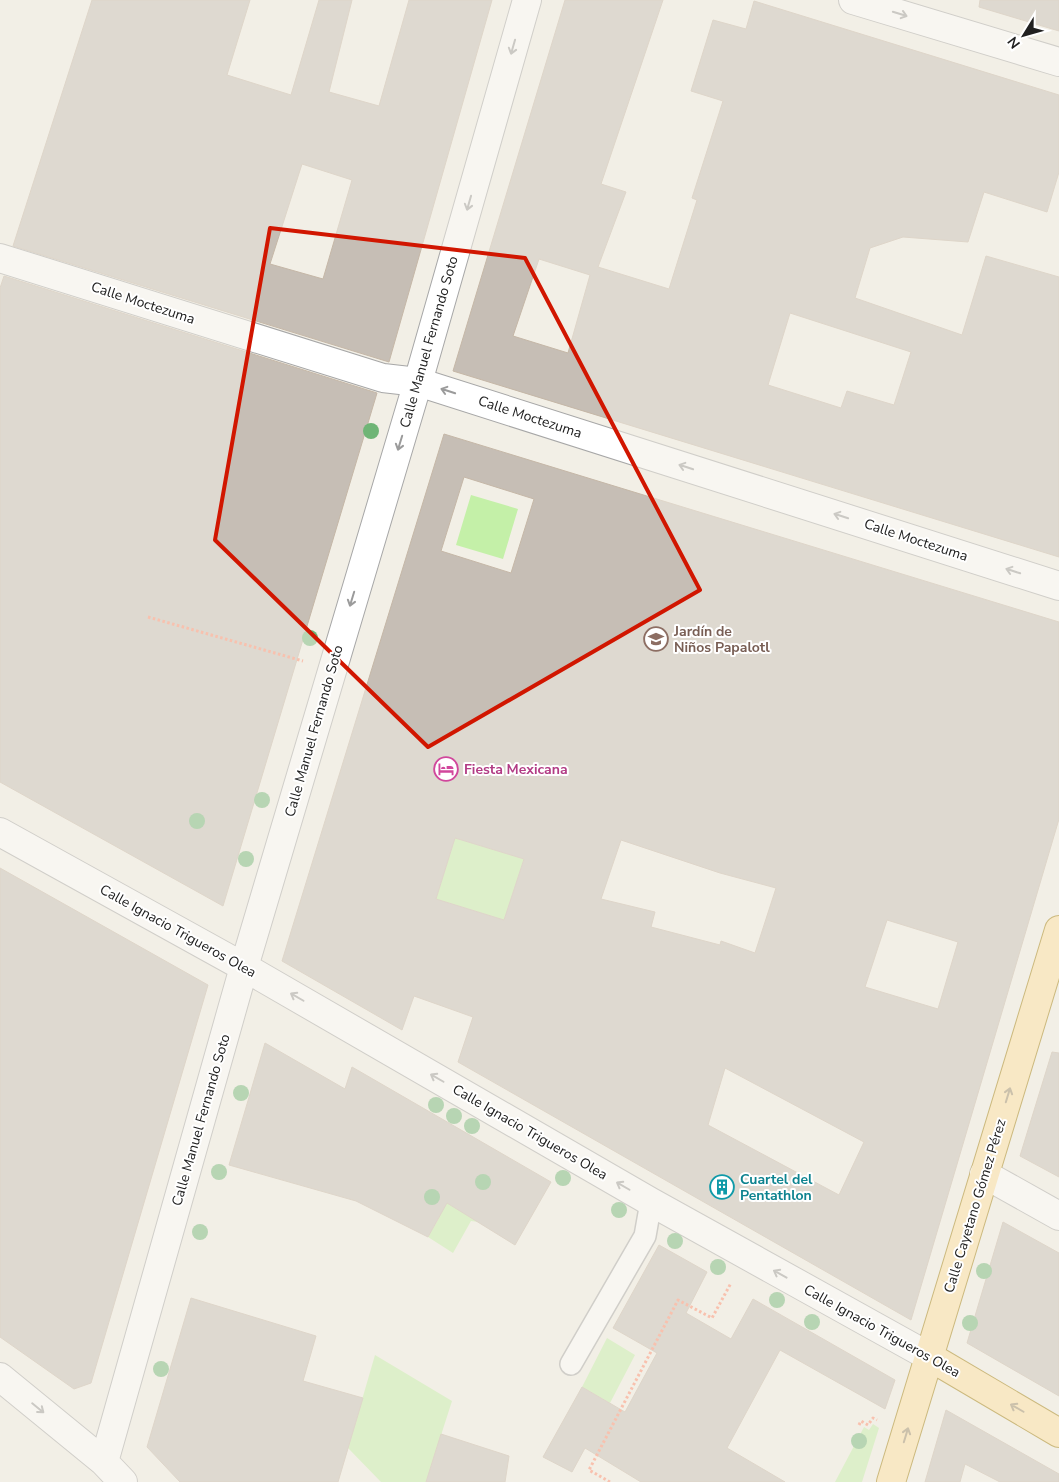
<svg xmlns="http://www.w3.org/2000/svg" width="1059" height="1482" font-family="'Nunito Sans',sans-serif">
  <rect width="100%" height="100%" fill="#f2efe6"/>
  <!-- grass -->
  <path fill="#c4f0a8" d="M471,495L518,509L503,559L456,545Z
    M455,838L524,859L504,920L436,899Z
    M426,1174L479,1222L471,1221L453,1253L428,1237L439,1218Z
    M607,1338L635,1355L610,1403L582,1387Z
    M375,1355L452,1401L426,1482H381L348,1448Z
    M873,1424L879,1428L862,1482H835L864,1427L869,1430Z"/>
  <!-- building -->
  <path fill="#c6beb5" stroke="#c5b7a7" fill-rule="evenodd" d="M92,0H250L227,75L291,95L319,0H352L329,92L379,106L409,0H492L389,362L13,246ZM302,164L352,180L323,279L270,264Z
    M565,0H663L601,184L626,192L598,267L669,289L697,200L692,198L723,101L691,91L713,20L746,29L754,1L1059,95V172L1047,212L984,192L968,242L903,237L870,248L855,298L962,335L986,256L1059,277V557L453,371ZM539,259L590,275L568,353L513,336ZM790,313L911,352L894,405L847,391L841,408L768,385Z
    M980,0H1059V31L979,7Z
    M4,276L377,393L223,906L0,782V288Z
    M444,434L1059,622V819L911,1320L458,1062L473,1017L414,996L402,1030L282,961ZM464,477L534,499L511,573L441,551ZM455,838L524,859L504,920L436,899ZM621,840L720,873L776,888L755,953L721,941L720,945L651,927L655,912L601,899ZM887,920L958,942L938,1009L865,987ZM725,1068L864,1142L839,1195L708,1125Z
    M0,868L208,985L91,1383L74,1389L0,1337Z
    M265,1043L345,1089L352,1067L551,1182L515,1245L447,1203L428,1237L356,1201L229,1165Z
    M1052,1052L1059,1053V1177L1020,1156Z
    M1003,1222L1059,1253V1396L967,1343Z
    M659,1245L707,1272L686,1313L731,1339L753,1299L895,1380L885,1409L780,1350L727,1448L785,1482H641L585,1448L572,1472L543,1457L582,1387L625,1412L657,1353L613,1328Z
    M191,1298L316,1336L303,1381L363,1398L338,1482H180L147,1447Z
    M946,1410L1059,1474V1482H1000L965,1464L960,1482H925Z
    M441,1434L509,1456L505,1482H426Z"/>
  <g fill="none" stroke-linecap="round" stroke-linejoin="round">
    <!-- service casing -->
    <g stroke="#a7a7a7" stroke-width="24">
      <path id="service" d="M571,1364L645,1236L651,1202"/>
    </g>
    <!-- minor casing -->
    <g stroke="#a7a7a7" stroke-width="30">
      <path id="minor" d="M853,0L1059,62
        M0,258L383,378L418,382L1059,586
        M984,1174L1059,1216"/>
    </g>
    <!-- tertiary casing -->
    <g stroke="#a7a7a7" stroke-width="30">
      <path id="tertiary" d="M0,832L244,967L651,1202L930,1357
        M0,1377L104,1462L123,1482
        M104,1462L244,967L418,382L527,0"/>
    </g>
    <!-- primary casing -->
    <g stroke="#9d7900" stroke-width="30">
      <path id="primary" d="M930,1357L1059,1433
        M891,1482L1059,930"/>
    </g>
    <!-- path -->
    <path stroke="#ff896a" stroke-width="3" stroke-dasharray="2.5 2.5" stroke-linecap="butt" d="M148,617L303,661
      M859,1425L861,1421L868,1425L873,1418L877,1420
      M610,1482L589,1470L678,1300L712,1318L731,1283"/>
    <!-- service -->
    <use href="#service" stroke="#fff" stroke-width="21"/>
    <!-- minor -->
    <use href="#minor" stroke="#fff" stroke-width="28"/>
    <!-- tertiary -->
    <use href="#tertiary" stroke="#fff" stroke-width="28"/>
    <!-- primary -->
    <use href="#primary" stroke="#ffdf9e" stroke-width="28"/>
  </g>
  <!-- trees -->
  <g fill="#6fb576">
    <circle cx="371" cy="431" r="8"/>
    <circle cx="310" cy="638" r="8"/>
    <circle cx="262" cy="800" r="8"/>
    <circle cx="197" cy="821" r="8"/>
    <circle cx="246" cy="859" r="8"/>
    <circle cx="241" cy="1093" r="8"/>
    <circle cx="436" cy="1105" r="8"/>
    <circle cx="454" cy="1116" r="8"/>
    <circle cx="472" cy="1126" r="8"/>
    <circle cx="219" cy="1172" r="8"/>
    <circle cx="563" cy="1178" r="8"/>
    <circle cx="483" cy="1182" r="8"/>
    <circle cx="432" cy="1197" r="8"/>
    <circle cx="619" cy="1210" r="8"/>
    <circle cx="200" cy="1232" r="8"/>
    <circle cx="675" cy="1241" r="8"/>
    <circle cx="718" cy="1267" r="8"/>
    <circle cx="984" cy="1271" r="8"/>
    <circle cx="777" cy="1300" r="8"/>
    <circle cx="812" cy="1322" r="8"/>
    <circle cx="970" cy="1323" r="8"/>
    <circle cx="161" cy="1369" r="8"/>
    <circle cx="859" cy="1441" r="8"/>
  </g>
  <!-- one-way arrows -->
  <defs><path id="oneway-shaft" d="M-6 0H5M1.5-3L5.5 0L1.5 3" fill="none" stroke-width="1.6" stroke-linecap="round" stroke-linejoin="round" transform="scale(1.25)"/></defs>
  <g stroke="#9b9b9b">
    <use href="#oneway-shaft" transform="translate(900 14) rotate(17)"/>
    <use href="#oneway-shaft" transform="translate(513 47) rotate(106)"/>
    <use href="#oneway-shaft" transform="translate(469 203) rotate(106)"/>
    <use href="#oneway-shaft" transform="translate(448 391) rotate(-162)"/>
    <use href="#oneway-shaft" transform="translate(400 443) rotate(107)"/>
    <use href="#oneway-shaft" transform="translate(686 467) rotate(-162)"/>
    <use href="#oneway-shaft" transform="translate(841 516) rotate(-162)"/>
    <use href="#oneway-shaft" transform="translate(1013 571) rotate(-162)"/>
    <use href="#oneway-shaft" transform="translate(352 599) rotate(107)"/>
    <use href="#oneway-shaft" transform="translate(297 997) rotate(-150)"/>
    <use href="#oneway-shaft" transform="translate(437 1078) rotate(-150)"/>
    <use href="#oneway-shaft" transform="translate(623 1186) rotate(-150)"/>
    <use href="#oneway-shaft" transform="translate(780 1274) rotate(-151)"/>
    <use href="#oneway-shaft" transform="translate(38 1408) rotate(39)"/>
  </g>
  <g stroke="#9b8965">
    <use href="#oneway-shaft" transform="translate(1008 1095) rotate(-73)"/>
    <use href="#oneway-shaft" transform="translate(1017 1408) rotate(-150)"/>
    <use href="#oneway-shaft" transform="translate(906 1435) rotate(-73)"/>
  </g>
  <!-- marked area -->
  <path d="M0 0H1059V1482H0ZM270,228L525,258L700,590L428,747L215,540Z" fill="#f2efe6" fill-opacity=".55" fill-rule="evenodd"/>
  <path fill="none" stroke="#d11600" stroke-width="4" stroke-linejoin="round" d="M270,228L525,258L700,590L428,747L215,540Z"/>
  <!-- icons -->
  <defs>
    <g id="school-ring" transform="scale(1.25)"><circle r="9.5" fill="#fff" stroke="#8d6e63" stroke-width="1.5"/><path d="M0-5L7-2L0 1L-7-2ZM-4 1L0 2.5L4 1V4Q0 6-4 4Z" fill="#8d6e63"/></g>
    <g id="hotel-ring" transform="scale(1.25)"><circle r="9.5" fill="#fff" stroke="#d1479c" stroke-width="1.5"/><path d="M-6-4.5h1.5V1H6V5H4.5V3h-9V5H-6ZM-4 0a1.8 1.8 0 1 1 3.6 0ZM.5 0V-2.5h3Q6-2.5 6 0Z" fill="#d1479c"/></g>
    <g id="building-ring" transform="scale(1.25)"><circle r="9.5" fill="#fff" stroke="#0f9aa8" stroke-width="1.5"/><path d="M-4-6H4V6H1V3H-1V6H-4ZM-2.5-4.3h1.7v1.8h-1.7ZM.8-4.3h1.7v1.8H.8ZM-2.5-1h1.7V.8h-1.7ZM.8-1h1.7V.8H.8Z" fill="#0f9aa8"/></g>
  </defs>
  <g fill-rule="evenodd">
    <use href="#school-ring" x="656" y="639"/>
    <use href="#hotel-ring" x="446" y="769"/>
    <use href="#building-ring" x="722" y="1187"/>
  </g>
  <g text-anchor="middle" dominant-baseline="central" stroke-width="4" stroke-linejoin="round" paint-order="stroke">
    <!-- street labels -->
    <g font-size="14" fill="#202020" stroke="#fff">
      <text transform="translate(143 303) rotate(18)">Calle Moctezuma</text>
      <text transform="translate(429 342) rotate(-74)">Calle Manuel Fernando Soto</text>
      <text transform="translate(530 417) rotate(18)">Calle Moctezuma</text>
      <text transform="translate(916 540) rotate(18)">Calle Moctezuma</text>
      <text transform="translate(314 731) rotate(-74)">Calle Manuel Fernando Soto</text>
      <text transform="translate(178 931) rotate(29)">Calle Ignacio Trigueros Olea</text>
      <text transform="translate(201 1120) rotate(-74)">Calle Manuel Fernando Soto</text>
      <text transform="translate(530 1132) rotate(30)">Calle Ignacio Trigueros Olea</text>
      <text transform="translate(975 1206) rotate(-73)">Calle Cayetano Gómez Pérez</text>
      <text transform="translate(882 1331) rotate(29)">Calle Ignacio Trigueros Olea</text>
    </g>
    <!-- education labels -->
    <g font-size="14" font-weight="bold" fill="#785e54" stroke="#fff" text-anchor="start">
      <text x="674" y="631">Jardín de<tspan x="674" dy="16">Niños Papalotl</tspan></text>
    </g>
    <!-- hotel labels -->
    <g font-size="14" font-weight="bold" fill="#b23c85" stroke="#fff" text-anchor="start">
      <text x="464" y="769">Fiesta Mexicana</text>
    </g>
    <!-- culture labels -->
    <g font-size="14" font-weight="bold" fill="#0d838f" stroke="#fff" text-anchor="start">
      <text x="740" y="1179">Cuartel del<tspan x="740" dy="16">Pentathlon</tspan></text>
    </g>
  </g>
  <!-- north arrow -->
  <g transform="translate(1024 35) rotate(233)" stroke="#ffffff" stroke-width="4" paint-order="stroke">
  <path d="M0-4L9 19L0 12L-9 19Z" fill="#202020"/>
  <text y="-8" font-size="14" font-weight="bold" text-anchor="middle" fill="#202020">N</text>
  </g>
</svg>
